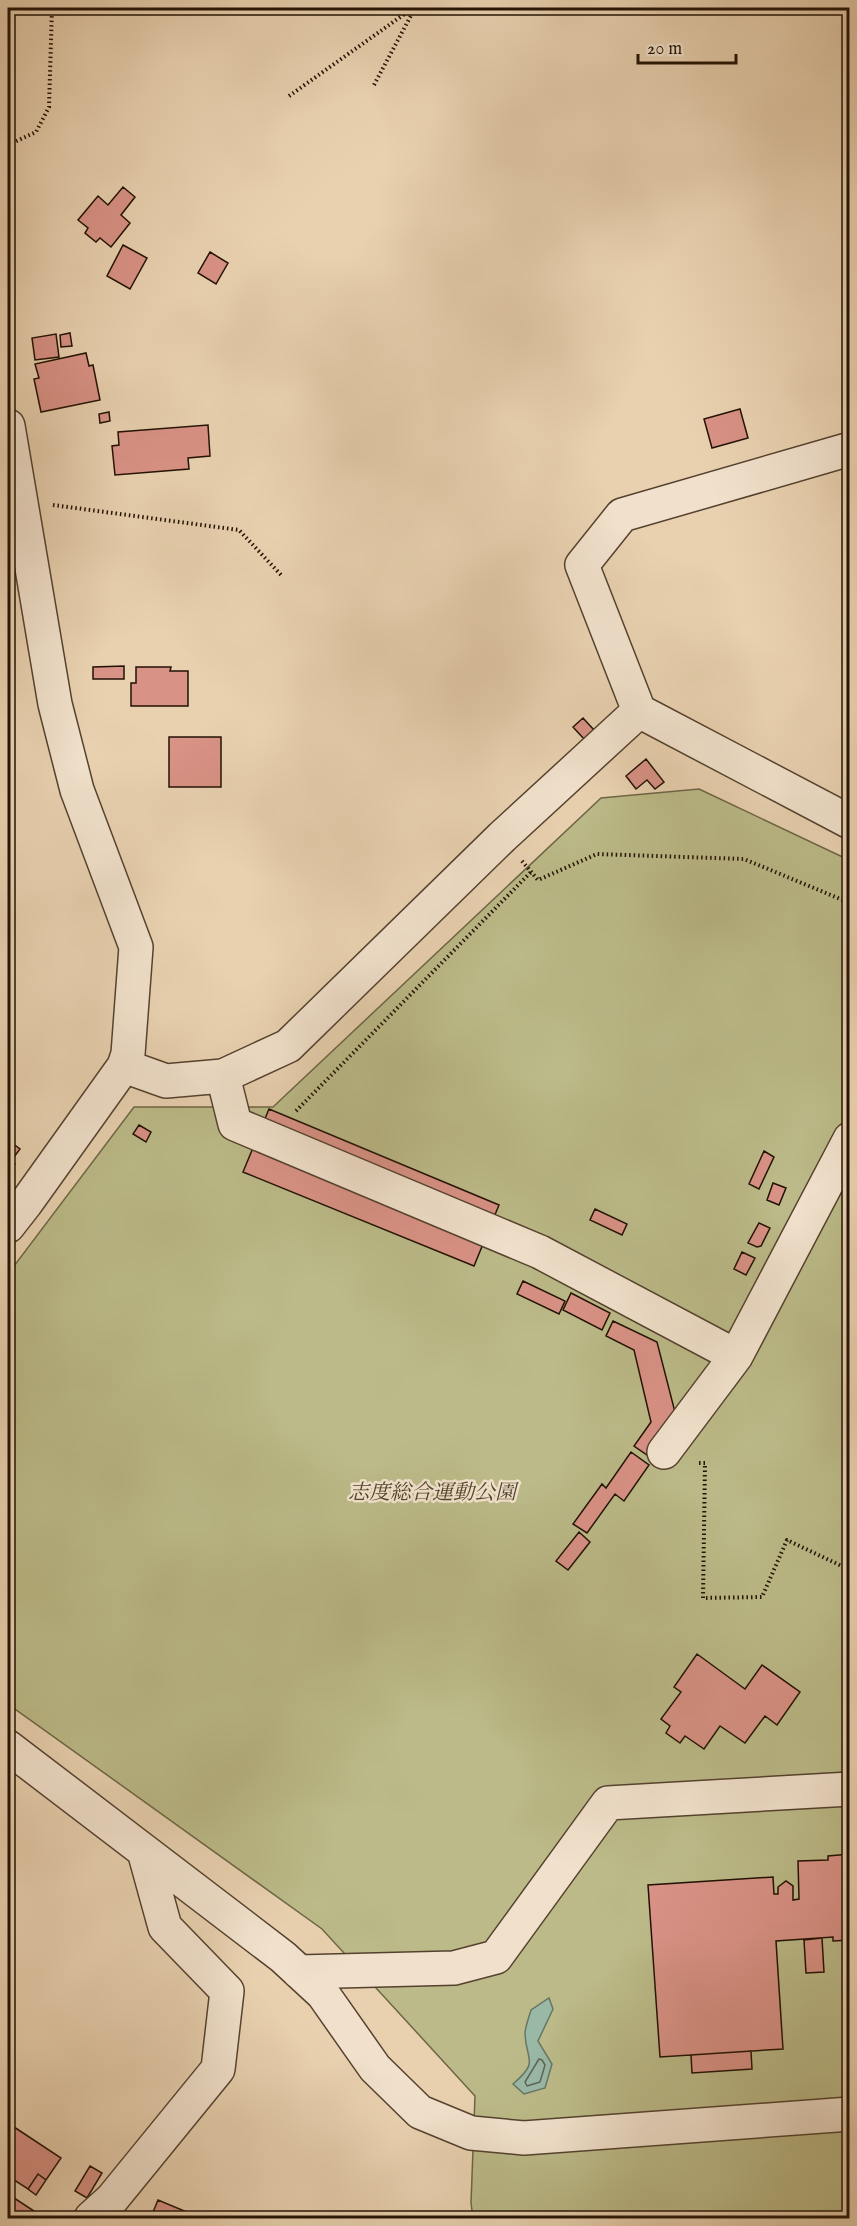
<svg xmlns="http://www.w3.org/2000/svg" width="857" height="2226" font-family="'IM FELL English','Noto Serif JP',serif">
  <rect width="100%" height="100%" fill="#e9d1b0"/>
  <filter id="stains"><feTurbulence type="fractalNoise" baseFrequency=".00333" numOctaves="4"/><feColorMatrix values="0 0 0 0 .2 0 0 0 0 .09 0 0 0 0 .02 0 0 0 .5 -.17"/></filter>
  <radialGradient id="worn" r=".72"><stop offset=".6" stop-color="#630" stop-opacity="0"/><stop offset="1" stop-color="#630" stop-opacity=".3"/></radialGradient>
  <!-- green -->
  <path fill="#bbba88" stroke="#6e6646" stroke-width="1.5" d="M699,789L849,860V2218H473L471,2203L475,2096L322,1929L8,1704V1274L134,1107H273L601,798Z"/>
  <!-- water -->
  <path fill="#99b8a6" stroke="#697665" stroke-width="1.5" d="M549,1998L553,2009L538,2041L552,2064L545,2088L524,2094L513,2084C540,2061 526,2061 525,2034C525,2027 529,2017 531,2010Z"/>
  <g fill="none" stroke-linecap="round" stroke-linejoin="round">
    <!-- shore -->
    <path stroke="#5e6555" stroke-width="1.5" d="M539,2059L542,2060L545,2065L540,2082L527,2086L525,2082Z"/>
  </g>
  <!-- building -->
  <path fill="#d99286" stroke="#221204" stroke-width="1.5" d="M123,187L135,197L121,215L130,223L111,247L100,238L96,242L85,233L88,228L78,220L98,196L108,205Z
    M123,245L147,258L130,289L107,276Z
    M210,252L228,263L216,284L198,273Z
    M70,333L72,346L61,347L60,335Z
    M56,334L59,357L35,360L32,338Z
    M86,353L89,366L93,365L100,400L41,412L34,379L39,378L35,364Z
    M740,409L748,438L712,448L704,419Z
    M109,412L110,421L100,423L99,414Z
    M208,425L210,456L188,458L189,469L115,475L112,446L119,445L118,432Z
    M124,666V679H93V667Z
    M136,667H171L170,671H188V706H131V683H136Z
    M583,718L594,730L584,739L573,727Z
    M169,737H221V787H169Z
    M646,759L664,782L655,789L647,780L636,789L626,776Z
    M269,1109L499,1205L474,1266L243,1172Z
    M139,1125L151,1132L146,1142L133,1134Z
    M8,1140L20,1149L11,1161L8,1158Z
    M764,1151L774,1157L759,1189L749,1184Z
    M8,1159L15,1164L8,1173L12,1176L8,1181Z
    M773,1183L786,1188L779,1205L767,1200Z
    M595,1209L627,1224L622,1235L590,1220Z
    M759,1223L770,1228L761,1246L757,1247L748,1243Z
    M742,1252L755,1258L746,1275L734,1269Z
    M523,1281L565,1301L559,1314L517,1294Z
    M571,1293L610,1313L602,1330L563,1310Z
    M613,1321L657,1342L676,1416L647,1455L634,1446L651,1422L634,1350L606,1336Z
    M631,1452L649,1465L624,1501L615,1494L587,1533L573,1524L602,1484L606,1488Z
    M579,1532L590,1542L568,1570L556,1561Z
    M697,1654L745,1689L762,1665L800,1692L777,1725L765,1716L745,1743L720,1726L704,1749L685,1736L680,1743L666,1733L670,1726L661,1719L681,1692L674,1687Z
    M850,1854V1940L833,1941V1937L776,1941L783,2049L660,2057L648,1885L773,1877L774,1894H778V1887L786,1881L793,1886V1900L799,1899L798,1861L828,1860V1856Z
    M822,1938L824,1972L806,1973L804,1940Z
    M751,2051L752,2069L692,2073L691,2055Z
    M8,2123L61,2158L46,2180L38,2174L28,2189L8,2176Z
    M90,2166L102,2173L87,2198L75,2191Z
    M38,2174L46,2180L36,2195L28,2189Z
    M8,2194L37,2213L33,2218H21L8,2210Z
    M158,2200L201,2218H155L151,2217Z"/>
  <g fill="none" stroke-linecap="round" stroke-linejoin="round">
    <!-- minor casing -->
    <g stroke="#54422f" stroke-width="36">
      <path id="minor" d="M8,426L55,704L77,790L136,947L128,1054L124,1066L26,1203L8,1226
        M850,449L622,515L582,565L639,711L850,822
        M124,1066L166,1081L223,1076L288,1046L502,837L639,711
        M223,1076L235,1124L540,1252L736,1356
        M664,1452L736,1356L850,1139
        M8,1747L283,1957L323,1994L375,2068L420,2112L471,2133L524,2138L850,2114
        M299,1972L454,1968L496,1957L608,1803L850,1789
        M91,2218L112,2199L218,2069L227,1991L165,1927L144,1851"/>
    </g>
    <!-- path -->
    <path stroke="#221204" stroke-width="4" stroke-dasharray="1.5 3" stroke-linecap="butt" d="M374,85L415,8
      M289,96L413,8
      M8,145L36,132L49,107L52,8
      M53,505L239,530L282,576
      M522,861L538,880L597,854L744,859L850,903
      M296,1111L531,872
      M699,1463H705L703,1598L762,1597L787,1540L850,1570"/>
    <!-- minor -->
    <use href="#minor" stroke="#f1e1cc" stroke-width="33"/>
  </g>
  <g text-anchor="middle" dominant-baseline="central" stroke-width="5" stroke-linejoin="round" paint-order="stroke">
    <!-- park labels -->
    <g font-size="21" font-style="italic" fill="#50442c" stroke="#f1e1cc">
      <text x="432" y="1493">志度総合運動公園</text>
    </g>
  </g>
  <!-- margin -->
  <rect width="857" height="2226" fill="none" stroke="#e9d1b0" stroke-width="30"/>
  <rect x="9" y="9" width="839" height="2208" fill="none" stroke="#221204" stroke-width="3"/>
  <rect x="15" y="15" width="827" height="2196" fill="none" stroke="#221204" stroke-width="1.5"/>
  <!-- scale -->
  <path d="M638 54v9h98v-9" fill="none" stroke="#221204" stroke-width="3"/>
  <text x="647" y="54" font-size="18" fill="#221204" stroke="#f1e1cc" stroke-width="4.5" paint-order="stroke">20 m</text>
  <rect width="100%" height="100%" filter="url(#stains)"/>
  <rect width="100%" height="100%" fill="url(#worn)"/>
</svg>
